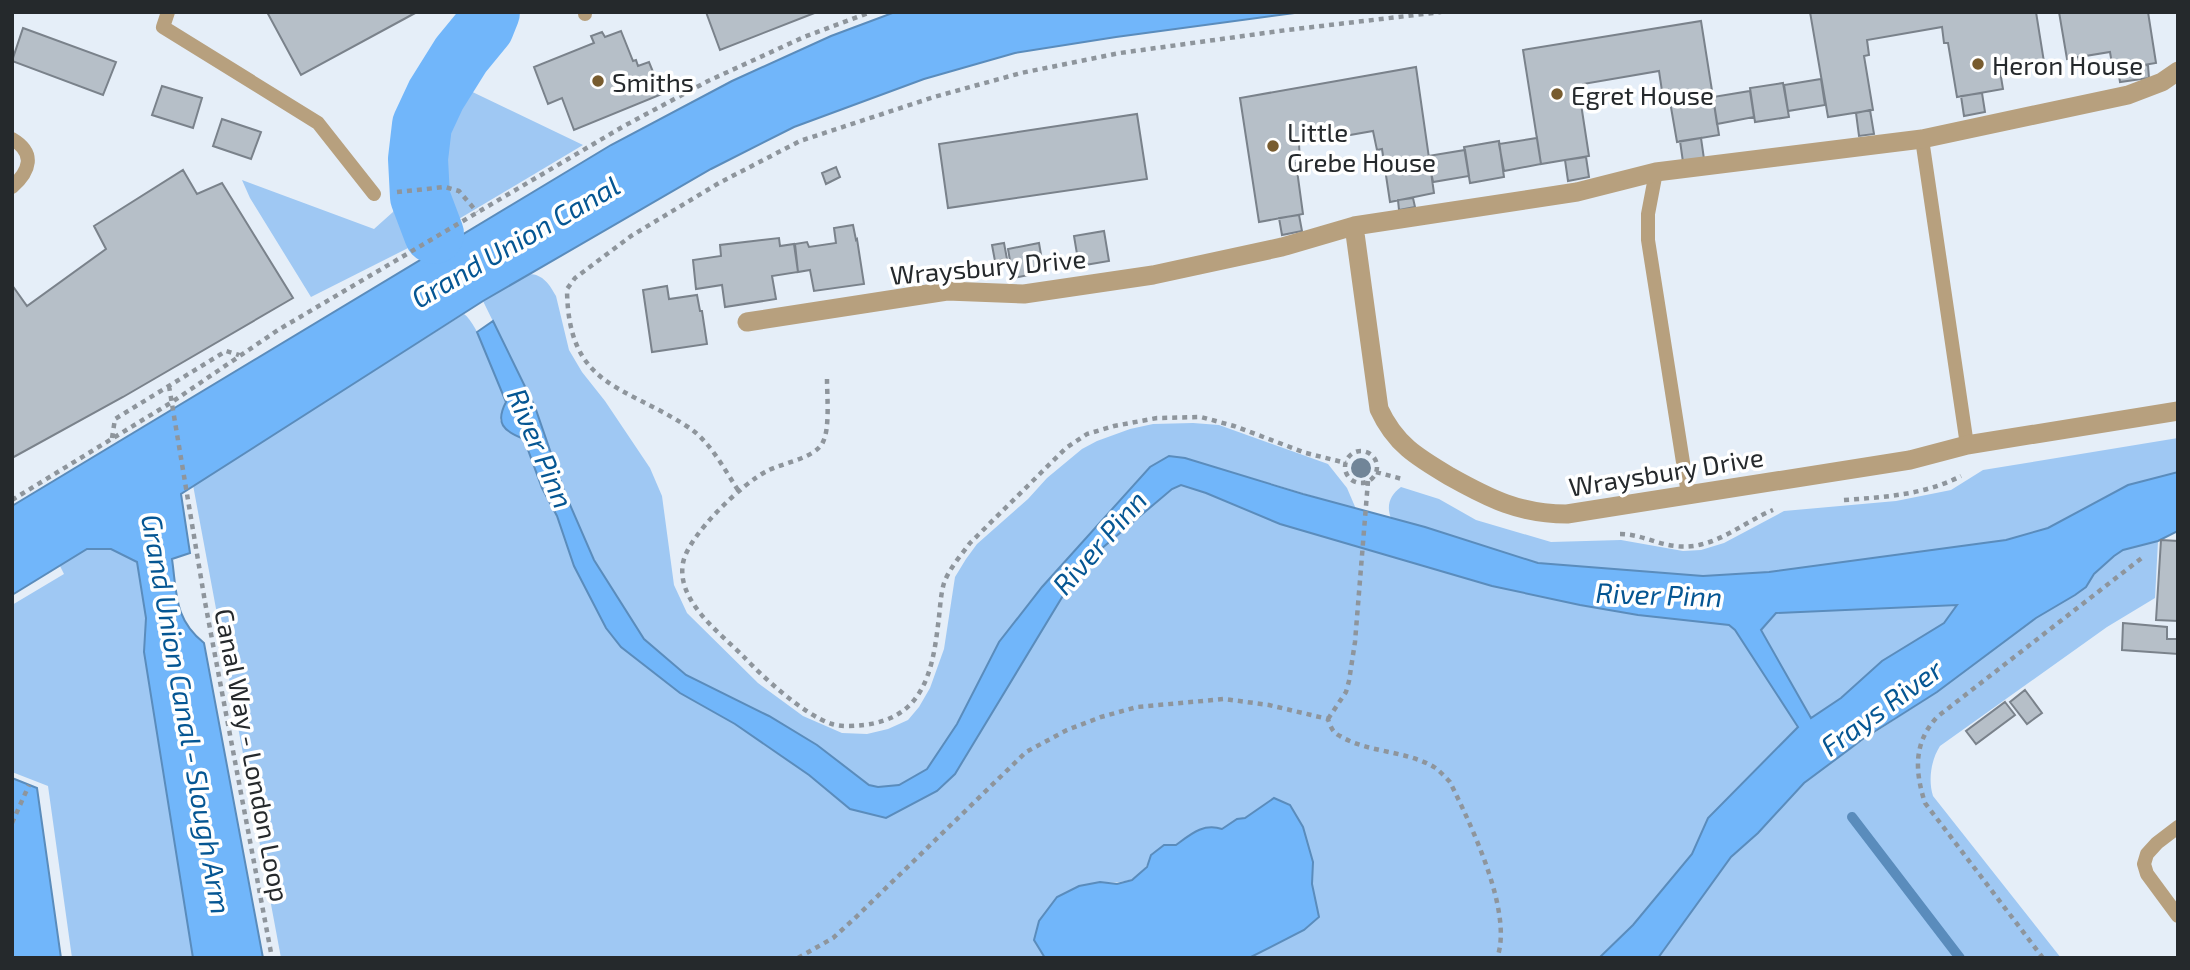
<svg xmlns="http://www.w3.org/2000/svg" width="2190" height="970" font-family="'Exo 2',sans-serif">
  <rect width="100%" height="100%" fill="#e5eef8"/>
  <!-- green -->
  <path fill="#9fc8f3" d="M471,12H478L446,59L431,86L400,165L398,163C406,134 420,86 435,61C446,44 461,30 471,12Z
    M498,12H503L501,18L460,86L583,145L447,226C432,185 419,153 438,110C441,104 444,96 448,91C466,68 487,40 498,12Z
    M242,180L374,229L393,212L399,194L420,242L311,297L250,198Z
    M529,274C543,274 550,285 556,296L569,350L582,372L605,401L650,468L662,496L674,585L687,613L758,683L803,716L842,733L867,734L888,729L908,720L919,707L930,688L944,649L955,577L966,559L977,544L1028,499L1047,478L1082,449L1097,441L1130,429L1153,424L1193,423L1219,425L1328,464L1347,488L1356,509L1185,458L1168,456L1150,467L999,642L957,724L927,769L899,785L878,787L869,785L817,745L769,716L686,675L644,639L594,560L564,491L535,407L483,301Z
    M464,314C478,323 499,384 506,402L500,420C505,430 513,435 524,439L542,488L557,516L574,566L621,647L680,693L735,724L809,775L850,809L886,818L937,791L955,774L1081,566L1172,489L1181,485L1206,493L1280,524L1492,586L1597,608L1729,625L1735,630L1798,726L1708,818L1692,854L1633,925L1599,958H1249L1304,930L1319,917L1312,884L1313,862L1274,798L1245,818L1237,819L1222,829C1204,823 1191,836 1177,845C1169,849 1160,852 1151,855C1143,881 1125,884 1100,882L1034,940L1045,958H281L193,485Z
    M2178,438V472L2128,485L2048,528L2006,540L1769,572L1703,576L1538,563L1391,518C1386,506 1390,495 1401,487L1439,499L1476,520L1551,542L1621,540L1683,551L1701,550L1724,543L1784,511L1896,501L1951,490L1983,470Z
    M2158,541L2155,598L2107,627L1940,746C1931,760 1928,780 1933,796L2061,958H1658L1711,881L1731,857L1758,833L1804,783L1827,764L1937,692L2036,618L2075,595L2086,587L2094,575L2114,556L2123,550Z
    M111,548L137,562L146,618L144,652L193,958H72L48,786L12,772V605L64,574L60,566L87,549Z
    M1958,604L1944,623L1882,661L1841,698L1811,719L1761,629L1776,613Z"/>
  <!-- water -->
  <path fill="#71b6fa" stroke="#5a8cbc" stroke-width="2" fill-rule="evenodd" d="M478,12H498C481,56 436,89 429,137C426,153 430,170 432,186L399,189C399,151 425,89 447,57C457,42 471,29 478,12Z
    M895,12H1302L1116,37L1015,53L924,79L794,127L711,169L483,301L181,494L190,553L172,559C177,594 174,619 204,643L263,958H193L144,652L146,618L137,562L111,549H87L12,595V506L611,145L732,81L831,36Z
    M433,190L447,226L420,242L399,194Z
    M493,321L535,407L564,491L594,560L644,639L686,675L769,716L817,745L869,785L878,787L899,785L927,769L957,724L999,642L1042,587L1150,467L1169,456L1185,458L1303,494L1425,527L1538,563L1703,576L1769,572L2006,540L2048,528L2128,485L2178,472V531L2158,541L2123,550L2114,556L2094,574L2086,587L2075,595L2036,618L1937,692L1863,739L1804,783L1758,833L1731,857L1658,958H1599L1633,925L1692,854L1708,818L1798,727L1735,630L1729,625L1638,615L1580,605L1492,586L1280,524L1206,493L1181,485L1172,489L1081,566L955,774L937,791L886,818L850,809L809,775L735,724L680,693L621,647L606,628L574,566L557,516L542,488L524,439C503,431 495,423 506,402L477,332ZM1957,605L1944,623L1882,661L1841,698L1811,718L1761,630L1776,613Z
    M12,778L37,788L61,958H12Z
    M1274,798L1290,805L1303,827L1313,862L1312,884L1319,917L1304,930L1249,958H1045L1034,940L1039,921L1057,897L1079,886L1100,882L1117,884L1132,880L1147,867L1151,855L1164,845H1176C1191,834 1203,823 1222,829L1237,819L1245,818Z"/>
  <g fill="none" stroke-linecap="round" stroke-linejoin="round">
    <!-- stream -->
    <path stroke="#5a8cbc" stroke-width="10" d="M1852,817L1960,958"/>
    <!-- river -->
    <path stroke="#71b6fa" stroke-width="60" d="M434,234L420,197L418,159L422,125L436,95L461,55L484,27L490,12"/>
  </g>
  <!-- building -->
  <path fill="#b6bfc8" stroke="#7a828b" stroke-width="2" d="M267,12H417L301,75Z
    M706,12H817L720,50Z
    M1810,12H2036L2044,62L2009,67V63L1999,65L2003,89L1957,97L1948,43H1944L1942,27L1867,40L1869,55L1864,56L1873,110L1828,117Z
    M2059,12H2148L2156,63L2113,70L2110,52L2067,59Z
    M1701,21L1719,135L1677,142L1668,90L1662,91L1659,71L1583,84L1586,103L1581,104L1589,156L1541,164L1523,50Z
    M23,28L116,62L103,95L12,61Z
    M621,31L633,61L636,60L638,66L649,62L662,94L574,130L562,98L548,104L534,67L594,43L591,36L602,32L605,37Z
    M2084,56L2086,67L2073,69L2071,58Z
    M2148,65L2149,78L2120,82L2118,69Z
    M1416,67L1434,193L1390,202L1382,149L1377,150L1373,131L1299,144L1300,162L1296,163L1303,214L1259,222L1240,98Z
    M1821,79L1825,105L1788,111L1784,85Z
    M1783,83L1789,117L1755,122L1750,88Z
    M162,86L202,98L193,128L152,115Z
    M1750,91L1754,117L1717,124L1713,97Z
    M1982,93L1985,112L1964,116L1961,96Z
    M1870,110L1874,134L1859,136L1856,113Z
    M1137,114L1147,179L948,208L939,144Z
    M222,119L261,132L251,159L213,146Z
    M1537,138L1541,164L1504,171L1499,144Z
    M1701,138L1704,159L1683,162L1680,141Z
    M1499,141L1504,177L1470,183L1464,147Z
    M1465,150L1469,176L1433,182L1428,156Z
    M1586,157L1589,177L1568,181L1565,160Z
    M836,167L840,177L826,184L822,173Z
    M183,170L197,194L222,183L293,298L123,397L12,458V285L27,306L106,249L94,226Z
    M1413,198L1415,207L1399,210L1398,200Z
    M1299,215L1302,231L1282,235L1279,218Z
    M853,225L856,240L857,239L864,284L814,291L810,270L798,272L795,244L807,242L809,247L836,243L834,228Z
    M1104,231L1109,261L1079,266L1074,236Z
    M779,238L780,246L794,244L798,272L772,276L776,299L725,307L722,285L696,289L693,260L721,256L720,245Z
    M1004,243L1007,259L995,261L992,245Z
    M1039,243L1044,272L1013,278L1008,249Z
    M667,286L669,299L697,295L700,311H702L707,344L652,352L643,290Z
    M2161,540L2178,541V621L2156,620Z
    M2123,623L2167,627V639H2178V654L2122,650Z
    M2025,690L2042,713L2027,724L2010,702Z
    M2005,702L2015,715L1976,744L1966,731Z"/>
  <g fill="none" stroke-linecap="round" stroke-linejoin="round">
    <!-- path -->
    <path stroke="#8e959c" stroke-width="4.5" stroke-dasharray="5 5" stroke-linecap="butt" d="M397,192L445,187L459,191L477,212
      M827,379C827,396 830,428 823,442C816,458 782,463 767,471C743,483 688,535 683,563C676,601 720,633 744,657C764,678 804,715 832,724C841,727 854,726 864,725C921,718 932,676 938,625C940,612 940,597 944,583C949,569 961,555 970,543L1066,448L1087,434L1114,426L1157,418L1201,417L1234,426L1306,453L1346,463
      M169,386L205,602L272,958
      M112,438L115,419L226,351L239,355
      M1345 467a16 16 0 1 1 32 0a16 16 0 1 1-32 0Z
      M1376,472L1402,479
      M738,490C724,469 710,441 688,427C622,384 568,387 567,289L575,278L631,236L719,183L800,141L934,97L1021,73L1120,53L1287,30L1441,12
      M12,500L172,402L278,330L624,126L708,81L804,37L871,12
      M1844,500C1885,497 1924,495 1961,476
      M1620,534C1640,534 1656,544 1675,546C1713,551 1741,523 1773,510
      M1328,719L1346,692L1349,681L1355,642L1368,481
      M12,823L29,785
      M798,958L833,938L854,919L1026,752L1067,730L1101,717L1137,707L1224,699L1269,705L1328,719C1330,726 1333,733 1340,736C1368,753 1405,750 1434,767C1440,771 1445,777 1450,782C1470,823 1514,913 1497,958
      M2043,958L1925,803C1915,772 1913,743 1937,717L2143,557"/>
    <!-- service -->
    <path stroke="#b7a07e" stroke-width="14" d="M168,12L163,27L318,123L374,194
      M585,12V14
      M12,139C36,153 30,171 12,187
      M1922,139L1967,445
      M1656,172L1648,214V240L1688,494
      M2178,827L2157,843L2147,854L2144,864L2147,874L2178,916"/>
    <!-- minor -->
    <path stroke="#b7a07e" stroke-width="19" d="M1354,226L1379,409C1395,444 1417,457 1449,476C1490,499 1520,514 1567,514L1910,460L1967,445L2178,411
      M747,322L947,291L1024,294L1153,275L1282,247L1354,226L1577,192L1656,172L1922,139L2128,95L2162,82L2178,71"/>
  </g>
  <!-- trees -->
  <circle fill="#718598" cx="1361" cy="468" r="10"/>
  <!-- markers -->
  <g fill="#785c2f" stroke="#fff" stroke-width="2.5">
    <circle cx="1978" cy="64" r="7"/>
    <circle cx="598" cy="81" r="7"/>
    <circle cx="1557" cy="94" r="7"/>
    <circle cx="1273" cy="146" r="7"/>
  </g>
  <g text-anchor="middle" dominant-baseline="central" stroke-width="7" stroke-linejoin="round" paint-order="stroke">
    <!-- poi labels -->
    <g font-size="26" fill="#25292c" stroke="#fff" text-anchor="start">
      <text x="1992" y="64">Heron House</text>
      <text x="612" y="81">Smiths</text>
      <text x="1571" y="94">Egret House</text>
      <text x="1287" y="131">Little<tspan x="1287" dy="30">Grebe House</tspan></text>
    </g>
    <!-- street labels -->
    <g font-size="26" fill="#25292c" stroke="#fff">
      <text transform="translate(988 266) rotate(-5)">Wraysbury Drive</text>
      <text transform="translate(1666 471) rotate(-9)">Wraysbury Drive</text>
      <text transform="translate(253 755) rotate(79)">Canal Way - London Loop</text>
    </g>
    <!-- water labels -->
    <g font-size="28" font-style="italic" fill="#055693" stroke="#fff">
      <text transform="translate(515 241) rotate(-30)">Grand Union Canal</text>
      <text transform="translate(541 448) rotate(67)">River Pinn</text>
      <text transform="translate(1099 542) rotate(-49)">River Pinn</text>
      <text transform="translate(1659 594) rotate(2)">River Pinn</text>
      <text transform="translate(1881 707) rotate(-36)">Frays River</text>
      <text transform="translate(187 714) rotate(80)">Grand Union Canal - Slough Arm</text>
    </g>
  </g>
  <!-- border -->
  <rect width="2190" height="970" fill="none" stroke="#25292c" stroke-width="28"/>
</svg>
